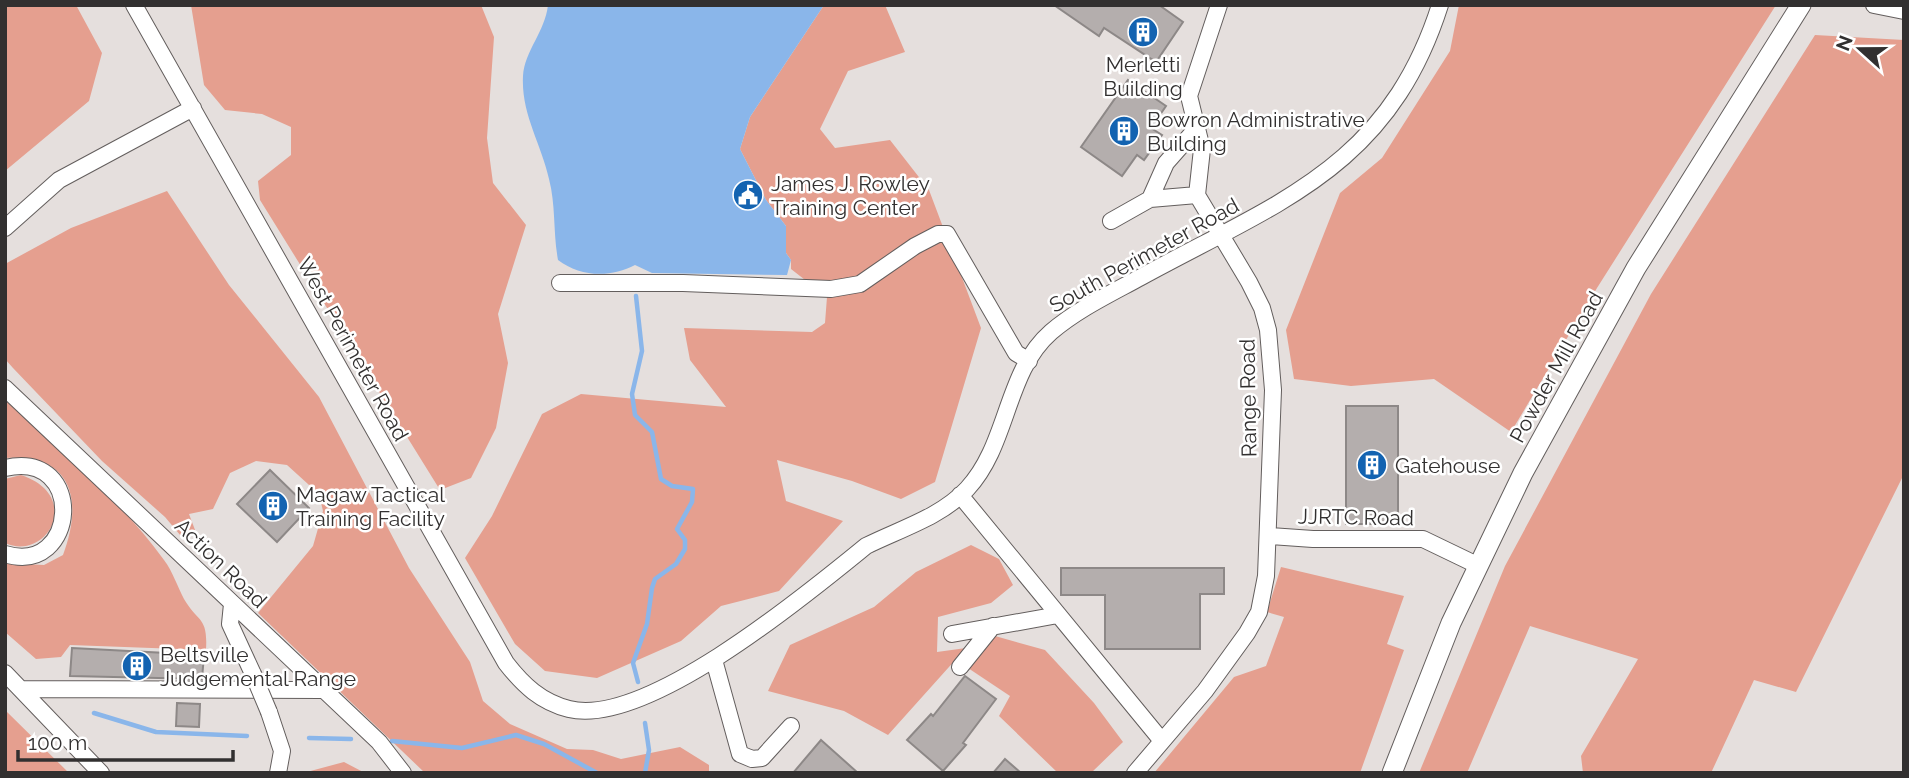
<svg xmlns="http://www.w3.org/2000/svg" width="1909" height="778" font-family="Raleway,sans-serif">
  <rect width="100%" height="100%" fill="#e5dfdd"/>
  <!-- green -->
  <path fill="#e59f8f" d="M5,5H76L102,53L89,101L5,171Z
    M191,5H481L494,37L487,138L493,183L526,225L498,314L508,363L496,428L471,478L440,490L260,200L258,181L291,155V127L262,114L225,110L204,85Z
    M824,5H885L905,52L848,71L820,129L835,148L890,140L929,190L981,328L935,482L901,499L852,481L777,460L786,501L843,521L779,591L721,606L681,641L597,678L545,671L515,644L465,558L492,516L542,414L581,394L726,407L690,360L684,328L812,332L825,323L827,297L791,269V260L786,253V226L766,200L740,149L750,117Z
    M1459,5H1776L1597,288L1511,432L1434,379L1351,386L1294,379L1286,330L1340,193L1382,158L1450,51Z
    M1815,35L1904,40V474L1796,692L1754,680L1711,773H1583L1581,756L1638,659L1530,626L1467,773H1419L1505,566L1651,294Z
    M167,191L229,285L319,397L409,568L470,662L483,701L510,724L567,749L593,750L621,759L680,747L709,765V773H425L258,613L313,546L323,511L319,494L287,465L256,461L230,473L213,509L189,514L195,530L186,542L165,517L102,461L13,368L5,359V264L71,228Z
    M5,400C60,451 120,499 164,560C173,572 177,586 184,599C198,623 208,616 206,650L70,645L61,657L36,659L5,632V563L44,565L63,555C83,502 74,453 5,458Z
    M21,475C84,496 47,562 5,543V479Z
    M971,545L999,559L1013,585L991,603L938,617L937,652L966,648L888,735L844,711L768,691L790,645L874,607L916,572Z
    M1281,567L1404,596L1387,644L1404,650L1360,773H1154L1234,677L1266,666L1284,617L1267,612Z
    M995,636L1045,650L1094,703L1123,742L1091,773H1058L999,716L1010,696L968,668Z
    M5,710L69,773H5Z
    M344,762L365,773H303Z"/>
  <!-- water -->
  <path fill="#8ab6ea" d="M548,5H824L750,117L740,149L766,200L786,226V253L791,260L787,275L652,273L635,265C611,278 580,277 558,260C553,233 556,206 549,179C541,143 521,114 523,76C525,50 545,32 548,5Z"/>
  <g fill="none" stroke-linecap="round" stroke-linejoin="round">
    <!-- stream -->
    <path stroke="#8ab6ea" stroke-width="4.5" d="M636,296L642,351L632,394L635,415L652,432L661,479L672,486L693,489L692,502L677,529L685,540V549L676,564L655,579L652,588L647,624L633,663L638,682
      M94,713L156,732L247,736
      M645,723L649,750L645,773
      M309,738L351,739
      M392,741L462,748L516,735L544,744L597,773"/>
  </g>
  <!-- building -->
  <path fill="#b4aead" stroke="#8d8887" stroke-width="2" d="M1054,5H1159L1183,22L1156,62L1104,28L1099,36Z
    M1128,80L1166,106L1151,128L1162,135L1144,160L1137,155L1122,176L1081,147Z
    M1346,406H1398V524H1346Z
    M270,470L309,508L277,542L237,504Z
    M1061,568H1224V594H1200V649H1105V595H1061Z
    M72,648L204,655L202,679L70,676Z
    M965,676L996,699L963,743L966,745L943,771L907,740L931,714L933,716Z
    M177,703L200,704L199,727L176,726Z
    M821,740L858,773H793Z
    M1005,759L1021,773H993Z"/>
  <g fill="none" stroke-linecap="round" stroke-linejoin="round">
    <!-- minor casing -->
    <g stroke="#635e5d" stroke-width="18">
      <path id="minor" d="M134,5L506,663C523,685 541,702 569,709C646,728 807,594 866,546C900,529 941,517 967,489C1009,444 1005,372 1051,332C1078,309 1110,294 1141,277C1278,202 1388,168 1440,5
        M1874,5L1904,11
        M1150,199L1166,163L1196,129
        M1111,221L1150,199L1197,195
        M5,228L59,180L193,108
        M560,283H683L831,289L860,284L915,246L938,234H947L1016,353L1029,361
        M5,388L379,742L403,773
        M5,468C87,449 78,577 5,554
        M960,495L1162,741
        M1270,536L1313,539H1423L1477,565
        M232,604L230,624L253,674
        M952,634L1058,615
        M714,660L740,754L752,759L762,758L791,726
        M960,667L993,626
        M5,673L101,773
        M22,689L323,690
        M269,712L282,751L278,773
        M1135,773L1205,691L1247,633L1259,612L1266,576L1273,390L1268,330L1262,308L1249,282L1197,195L1202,149L1189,96L1219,5"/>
    </g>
    <!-- major casing -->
    <g stroke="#635e5d" stroke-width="21">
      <path id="major" d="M1392,773L1451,623L1523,473L1636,268L1801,5"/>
    </g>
    <!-- minor -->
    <use href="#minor" stroke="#fff" stroke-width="16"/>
    <!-- major -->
    <use href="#major" stroke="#fff" stroke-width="19"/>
    <!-- minor-bridge casing -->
    <g stroke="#635e5d" stroke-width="18" stroke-linecap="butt">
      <path id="minor-bridge" d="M253,674L269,712"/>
    </g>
    <!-- minor-bridge -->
    <use href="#minor-bridge" stroke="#fff" stroke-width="16"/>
  </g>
  <!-- icons -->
  <defs>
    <g id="building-disc" transform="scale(1.575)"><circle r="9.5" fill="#1363b1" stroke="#fff"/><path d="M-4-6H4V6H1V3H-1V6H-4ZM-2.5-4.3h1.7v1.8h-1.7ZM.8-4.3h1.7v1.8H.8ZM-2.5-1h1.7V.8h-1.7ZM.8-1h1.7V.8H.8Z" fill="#fff"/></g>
    <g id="civic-disc" transform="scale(1.575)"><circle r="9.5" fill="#1363b1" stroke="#fff"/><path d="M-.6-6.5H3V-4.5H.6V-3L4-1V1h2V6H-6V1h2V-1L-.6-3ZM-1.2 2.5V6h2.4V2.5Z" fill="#fff"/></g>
  </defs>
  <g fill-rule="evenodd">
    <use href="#building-disc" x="1143" y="32"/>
    <use href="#building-disc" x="1124" y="131"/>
    <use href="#civic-disc" x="748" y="195"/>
    <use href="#building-disc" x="1372" y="465"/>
    <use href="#building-disc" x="273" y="506"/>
    <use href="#building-disc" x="137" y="666"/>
  </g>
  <g text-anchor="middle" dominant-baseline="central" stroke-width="5" stroke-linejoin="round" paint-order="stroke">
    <!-- poi labels -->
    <g font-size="21" fill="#323030" stroke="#fff" text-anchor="start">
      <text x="1143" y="64" text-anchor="middle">Merletti<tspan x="1143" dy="24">Building</tspan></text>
      <text x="1147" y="119">Bowron Administrative<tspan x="1147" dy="24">Building</tspan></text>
      <text x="771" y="183">James J. Rowley<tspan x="771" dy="24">Training Center</tspan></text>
      <text x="1395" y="465">Gatehouse</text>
      <text x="296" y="494">Magaw Tactical<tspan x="296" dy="24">Training Facility</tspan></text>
      <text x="160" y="654">Beltsville<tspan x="160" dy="24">Judgemental Range</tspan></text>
    </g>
    <!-- street labels -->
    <g font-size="21" fill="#323030" stroke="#fff">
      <text transform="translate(1144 255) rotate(-29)">South Perimeter Road</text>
      <text transform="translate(353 349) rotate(61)">West Perimeter Road</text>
      <text transform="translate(1556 367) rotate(-61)">Powder Mill Road</text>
      <text transform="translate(1248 398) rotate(-91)">Range Road</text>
      <text transform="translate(1356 517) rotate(1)">JJRTC Road</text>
      <text transform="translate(221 563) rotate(44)">Action Road</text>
    </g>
  </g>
  <!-- border -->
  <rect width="1909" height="778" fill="none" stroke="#323030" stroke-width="14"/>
  <!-- north arrow -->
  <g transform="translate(1860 49) rotate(291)" stroke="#ffffff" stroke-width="5" paint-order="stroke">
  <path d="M0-5L12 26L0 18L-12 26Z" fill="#323030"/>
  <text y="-10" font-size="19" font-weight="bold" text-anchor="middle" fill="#323030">N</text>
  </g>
  <!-- scale -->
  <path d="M18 750v10h215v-10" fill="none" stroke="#323030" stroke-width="3.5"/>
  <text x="28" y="750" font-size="21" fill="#323030" stroke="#ffffff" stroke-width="5" paint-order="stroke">100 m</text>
</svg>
